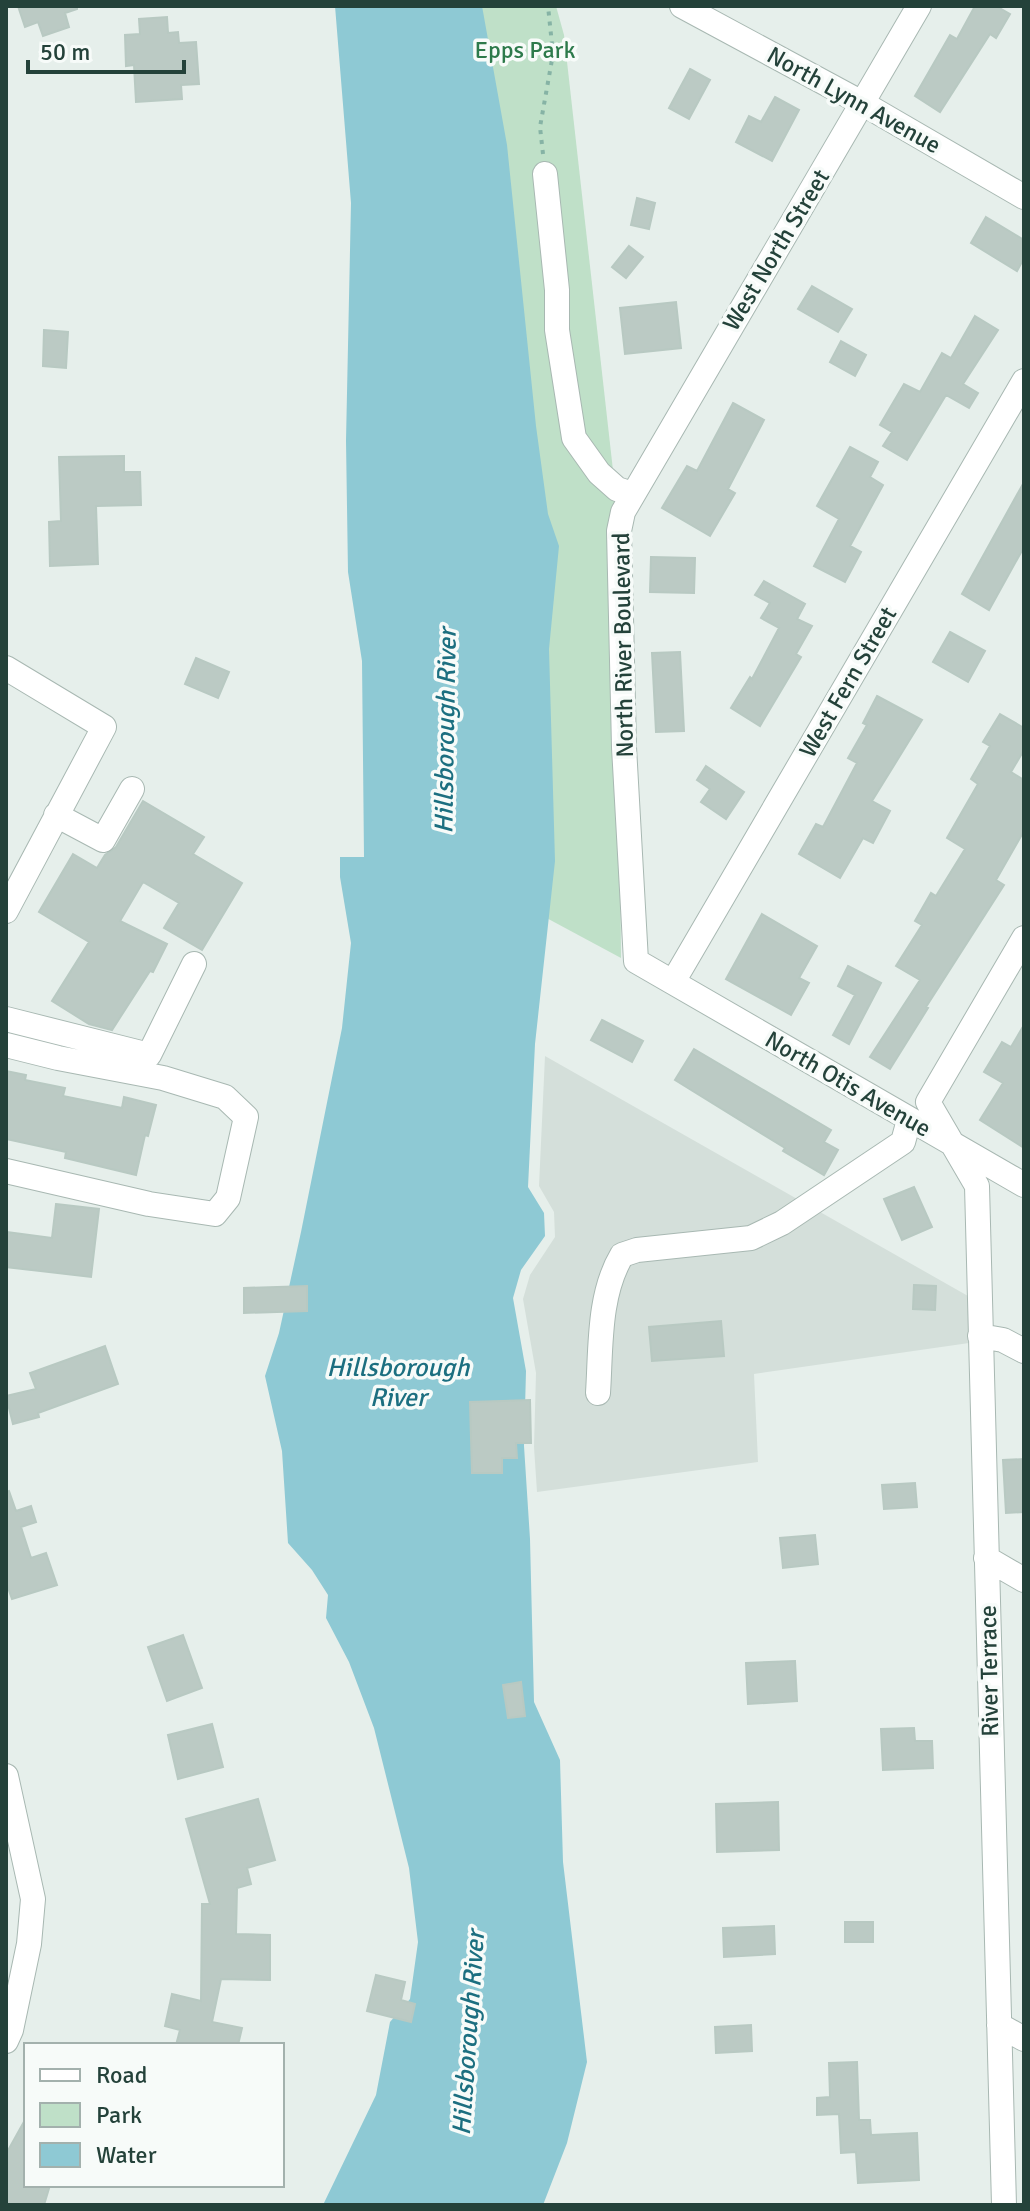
<svg xmlns="http://www.w3.org/2000/svg" width="1030" height="2211" font-family="Signika,sans-serif">
  <rect width="100%" height="100%" fill="#e6efeb"/>
  <!-- built -->
  <path fill="#d4dfda" d="M545,1056L968,1296L969,1343L754,1374L758,1462L537,1492L534,1447L536,1373L523,1299L530,1275L555,1237L554,1212L539,1186Z"/>
  <!-- green -->
  <path fill="#bfe0c8" d="M476,6H556L564,35L617,506L621,958L541,915Z"/>
  <!-- water -->
  <path fill="#8ec9d4" d="M335,6H482L507,145L536,426L548,514L559,546L549,649L555,861L535,1044L528,1187L544,1213L545,1236L521,1270L513,1298L526,1371L524,1446L530,1539L534,1702L560,1760L563,1862L587,2062L567,2143L543,2205H323L376,2095L390,2022L410,1999L418,1942L409,1868L374,1728L349,1662L326,1618L328,1595L312,1570L288,1543L282,1451L265,1376L279,1333L301,1232L342,1028L351,943L340,877V857H364L362,661L348,572L346,441L351,203Z"/>
  <!-- building -->
  <path fill="#bbcac4" stroke="#b8c9c2" stroke-width="2" d="M18,6H77V9L65,13L69,27L43,36L38,22L25,27Z
    M975,6H996L1010,14L996,38L990,34L940,112L915,96L950,35L957,39Z
    M167,17L168,33L178,32L179,43L196,42L199,84L181,85L182,99L136,102L134,65L126,66L125,35L140,34L139,19Z
    M690,69L710,80L689,119L669,108Z
    M775,97L799,110L772,161L736,142L749,116L761,122Z
    M637,198L655,203L649,229L631,225Z
    M986,217L1024,240V258L1017,271L971,243Z
    M629,246L643,257L626,278L612,267Z
    M812,286L852,309L838,332L798,309Z
    M676,302L681,348L625,354L620,308Z
    M975,316L998,330L963,384L978,393L969,408L946,395L907,460L883,446L892,432L880,425L904,384L920,392L942,353L951,358Z
    M44,330L68,332L66,368L43,366Z
    M841,341L866,355L855,376L830,362Z
    M733,403L764,420L728,489L735,493L710,536L662,508L687,466L697,471Z
    M850,447L878,462L870,477L883,485L850,546L861,552L845,582L814,566L839,519L817,506Z
    M124,456V472H140L141,505L96,506L98,564L50,566L49,522L61,521L59,457Z
    M1024,482V547L989,610L962,594Z
    M651,557L695,558L694,593L650,592Z
    M764,581L805,604L797,619L812,626L796,654L801,657L760,726L731,708L750,677L752,679L779,628L761,618L770,603L755,595Z
    M950,632L985,651L968,682L933,662Z
    M680,652L684,731L656,732L652,653Z
    M196,658L229,672L218,698L185,684Z
    M877,696L922,720L872,801L890,811L873,843L863,838L840,878L799,854L816,824L823,827L857,763L848,758L867,725L863,723Z
    M1000,714L1024,728V750L1011,772L1024,780V831L996,880L1004,885L926,1007L928,1008L890,1069L870,1057L920,980L896,966L922,925L915,921L931,893L936,896L965,849L947,838L978,784L971,779L990,746L983,742Z
    M706,766L744,792L726,819L701,802L710,789L697,780Z
    M143,801L204,837L193,854L242,883L202,950L164,928L179,903L143,882L120,921L167,944L153,972L150,971L112,1030L89,1024L52,1001L89,942L39,912L73,854L97,868L105,855L116,847Z
    M762,914L817,946L799,978L809,983L791,1015L726,979Z
    M848,966L881,983L849,1044L833,1035L855,995L838,986Z
    M602,1020L643,1041L632,1062L591,1040Z
    M1024,1025V1148L980,1120L1003,1083L984,1072L1002,1042L1011,1047Z
    M694,1049L831,1130L824,1142L838,1150L824,1175L783,1151L785,1148L675,1080Z
    M6,1071L26,1075L25,1080L65,1088L63,1096L122,1108L124,1097L156,1105L148,1136L145,1135L136,1175L65,1158L66,1152L6,1139Z
    M914,1187L932,1227L902,1240L884,1199Z
    M56,1204L99,1209L91,1277L6,1267V1232L52,1238Z
    M914,1285L936,1286L935,1310L913,1309Z
    M307,1286V1311L244,1313V1288Z
    M721,1321L724,1356L652,1361L649,1327Z
    M105,1346L118,1384L38,1413L39,1417L13,1424L6,1396L36,1389L30,1373Z
    M530,1400L531,1443H516L517,1458H502V1473H472L470,1402Z
    M1024,1459V1512L1006,1513L1003,1460Z
    M915,1483L917,1507L884,1509L882,1485Z
    M9,1491L16,1511L31,1506L36,1522L21,1527L31,1558L46,1553L57,1585L12,1599L6,1582V1492Z
    M815,1535L818,1564L783,1568L780,1538Z
    M183,1635L202,1688L167,1701L148,1647Z
    M795,1661L797,1701L748,1704L746,1663Z
    M521,1682L525,1716L508,1718L503,1685Z
    M212,1724L223,1767L178,1779L168,1735Z
    M914,1728L915,1741H932L933,1768L883,1770L881,1729Z
    M258,1799L275,1860L247,1868L251,1884L237,1888L236,1934L270,1935V1980L221,1979L212,2022L242,2028L238,2045H176L180,2030L165,2026L172,1994L201,2001L202,1904H210L186,1819Z
    M778,1802L779,1850L717,1852L716,1804Z
    M845,1922H873V1942H845Z
    M774,1926L775,1954L724,1957L723,1928Z
    M376,1975L405,1982L401,2000L415,2004L411,2022L367,2011Z
    M751,2025L752,2051L716,2053L715,2027Z
    M857,2062L859,2120H870L871,2135L917,2133L919,2180L858,2183L856,2152L841,2153L839,2114L817,2115V2098L830,2097L829,2063Z
    M26,2118V2185H50L44,2205H6V2154Z"/>
  <g fill="none" stroke-linecap="round" stroke-linejoin="round">
    <!-- minor casing -->
    <g stroke="#a8b8b2" stroke-width="26">
      <path id="minor" d="M682,6L862,103L1024,197
        M919,6L623,512L619,531L624,747L636,961L1024,1185
        M545,174L557,290V330L574,438L599,473L617,489L632,494
        M6,668L104,727L6,911
        M56,815L103,840L132,789
        M673,982L1024,381
        M6,1019L149,1055L194,964
        M6,1045L58,1058L163,1078L225,1097L246,1117L228,1198L215,1214L149,1204L6,1171
        M980,1336L1003,1340L1024,1351
        M598,1393C601,1348 598,1295 622,1255L637,1250L751,1238L782,1223L903,1142L909,1120
        M986,1558L1024,1580
        M6,1776L33,1899L29,1944L11,2030L6,2041
        M999,2025L1024,2039
        M1004,2205L977,1186L928,1102L1024,938"/>
    </g>
    <!-- path -->
    <path stroke="#86b3a5" stroke-width="4" stroke-dasharray="4 6" stroke-linecap="butt" d="M543,154L540,127L553,54L548,6"/>
    <!-- minor -->
    <use href="#minor" stroke="#fff" stroke-width="24"/>
  </g>
  <g text-anchor="middle" dominant-baseline="central" stroke-width="7" stroke-linejoin="round" paint-order="stroke">
    <!-- park labels -->
    <g font-size="24" fill="#2d7a4b" stroke="#f7fbf9">
      <text x="525" y="50">Epps Park</text>
    </g>
    <!-- street labels -->
    <g font-size="24" fill="#24423a" stroke="#f7fbf9">
      <text transform="translate(854 100) rotate(29)">North Lynn Avenue</text>
      <text transform="translate(776 250) rotate(-59)">West North Street</text>
      <text transform="translate(623 645) rotate(-91)">North River Boulevard</text>
      <text transform="translate(848 682) rotate(-60)">West Fern Street</text>
      <text transform="translate(848 1084) rotate(30)">North Otis Avenue</text>
      <text transform="translate(989 1671) rotate(-91)">River Terrace</text>
    </g>
    <!-- water labels -->
    <g font-size="26" font-style="italic" fill="#1c6f80" stroke="#f7fbf9">
      <text transform="translate(446 731) rotate(-89)">Hillsborough River</text>
      <text x="398" y="1368">Hillsborough<tspan x="398" dy="30">River</tspan></text>
      <text transform="translate(469 2033) rotate(-86)">Hillsborough River</text>
    </g>
  </g>
  <!-- border -->
  <rect width="1030" height="2211" fill="none" stroke="#24423a" stroke-width="16"/>
  <!-- legend -->
  <rect x="24" y="2043" width="260" height="144" fill="#f7fbf9" stroke="#a3b1ad" stroke-width="2"/>
  <rect x="40" y="2069" width="40" height="12" fill="#ffffff" stroke="#a3b1ad" stroke-width="2"/>
  <text x="96" y="2083" font-size="24" fill="#24423a">Road</text>
  <rect x="40" y="2103" width="40" height="24" fill="#bfe0c8" stroke="#a3b1ad" stroke-width="2"/>
  <text x="96" y="2123" font-size="24" fill="#24423a">Park</text>
  <rect x="40" y="2143" width="40" height="24" fill="#8ec9d4" stroke="#a3b1ad" stroke-width="2"/>
  <text x="96" y="2163" font-size="24" fill="#24423a">Water</text>
  <!-- scale -->
  <path d="M28 60v12h156v-12" fill="none" stroke="#24423a" stroke-width="4"/>
  <text x="40" y="60" font-size="24" fill="#24423a" stroke="#f7fbf9" stroke-width="6" paint-order="stroke">50 m</text>
</svg>
